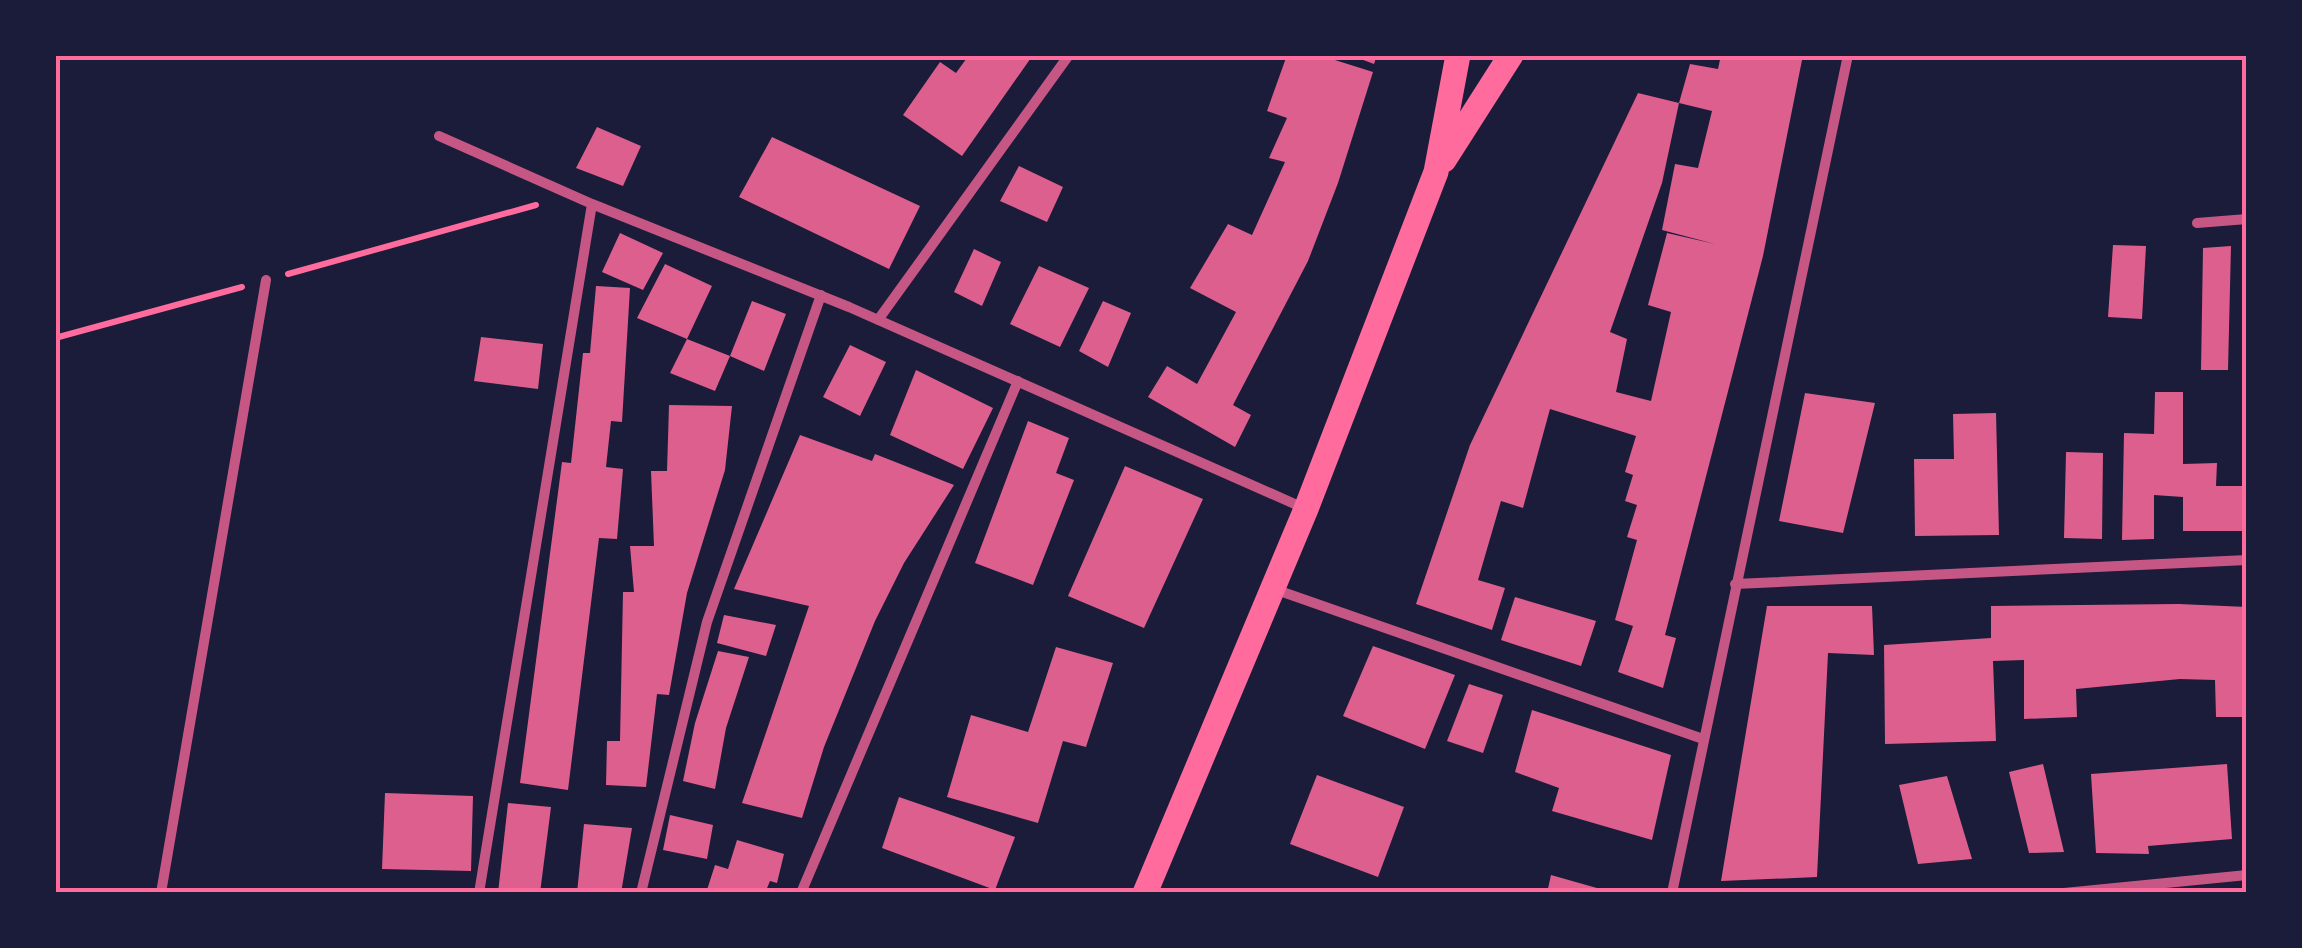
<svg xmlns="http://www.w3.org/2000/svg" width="2302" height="948" font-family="'Titillium Web',sans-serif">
  <rect width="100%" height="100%" fill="#1b1b3a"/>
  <!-- building -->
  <path fill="#dd5f8e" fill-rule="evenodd" d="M969,55H1033L962,156L903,115L940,62L956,73Z
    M1287,55H1319L1373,72L1338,183L1308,261L1233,405L1251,415L1235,447L1148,397L1167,366L1197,384L1236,312L1190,288L1228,224L1252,235L1285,162L1269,158L1287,118L1267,111Z
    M1350,55H1377L1374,64Z
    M1721,55H1803L1763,256L1665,635L1676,638L1663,688L1618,672L1633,626L1615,620L1637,540L1627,537L1637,505L1625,501L1633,475L1625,472L1636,436L1550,409L1523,508L1501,501L1478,580L1505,588L1492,630L1416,604L1470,445L1638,93L1679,103L1690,64L1718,69ZM1679,103L1712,111L1698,168L1675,164L1662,230L1715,244L1667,233L1648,305L1671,312L1651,401L1616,392L1627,339L1610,332L1662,183Z
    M597,127L641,146L623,186L576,168Z
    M772,137L920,206L889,269L739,197Z
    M1019,166L1063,187L1047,222L1000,201Z
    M620,233L663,253L643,290L602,272Z
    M2113,245L2146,246L2142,319L2108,317Z
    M2231,246L2228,370H2201L2203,248Z
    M974,249L1001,262L982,306L954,292Z
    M665,264L712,286L687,339L730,356L715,391L670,373L687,339L637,318Z
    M1039,266L1089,288L1060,347L1010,324Z
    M596,286L630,288L622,422L611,421L606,467L623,469L617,539L599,538L568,790L520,783L562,462L571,463L583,353H590Z
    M752,301L786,314L764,371L730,356Z
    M1103,301L1131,313L1108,367L1079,351Z
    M481,337L543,344L538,389L474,381Z
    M850,345L886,362L860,416L823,397Z
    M916,370L993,408L963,469L890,435Z
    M2155,392H2183V464L2217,463L2216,486H2247V531H2183V497L2154,495V539L2122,540L2124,433L2154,434Z
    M1805,393L1875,403L1843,533L1779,521Z
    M669,405L732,406L725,470L687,593L669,695L657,694L646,787L606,785L607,741H620L623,592H634L630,546H654L651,471H667Z
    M1996,413L1999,535L1915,536L1914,459H1954L1953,414Z
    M1028,421L1069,438L1056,473L1074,480L1033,585L975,563Z
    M800,435L872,461L875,454L954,485L904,563L875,621L824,747L802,818L742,803L809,606L734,589Z
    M2066,452L2103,453L2102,539L2064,538Z
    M1125,466L1203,499L1144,628L1068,596Z
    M1515,597L1596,621L1581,666L1501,640Z
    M2179,604L2247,607V717H2216L2215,680L2180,679L2076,689L2077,717L2024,719V660L1993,661L1996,741L1885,744L1884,645L1991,638V606Z
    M1767,606H1872L1874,655L1828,653L1817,877L1721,881Z
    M724,615L776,625L766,656L717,643Z
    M1373,646L1455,675L1425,749L1343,716Z
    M1056,647L1113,663L1086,747L1063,741L1038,823L947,797L971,715L1028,732Z
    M718,651L749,657L726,728L715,789L683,781L695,723Z
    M1469,684L1503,695L1483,753L1447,741Z
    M1532,710L1671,755L1652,840L1552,811L1559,788L1515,772Z
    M2043,764L2064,852L2029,853L2009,772Z
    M2227,764L2232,839L2148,846L2149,854L2096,853L2091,774Z
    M1317,775L1404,807L1378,877L1290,844Z
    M1947,776L1972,859L1918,864L1899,785Z
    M385,793L473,796L471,871L382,869Z
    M899,797L1015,837L995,890L882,848Z
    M508,803L551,807L540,893H498Z
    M670,815L713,825L707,859L663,850Z
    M584,824L632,828L621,893H577Z
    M737,840L784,854L777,883L770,881L765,893H706L715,865L728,869Z
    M1551,875L1611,892V893H1547Z"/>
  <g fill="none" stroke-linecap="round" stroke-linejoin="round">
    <!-- path -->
    <path stroke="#ff6b9d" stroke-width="6" d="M288,274L536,205
      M55,338L242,287"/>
    <!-- minor -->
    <path stroke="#c65784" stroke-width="10" d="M439,136L592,204L849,307L1306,509
      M2197,223L2247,219
      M878,320L1069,55
      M1735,584L2247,560
      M1274,589L1703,739
      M161,893L266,280
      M479,893L592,204
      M641,893L707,622L821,295
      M801,893L1018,381
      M1672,893L1848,55
      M2064,893L2247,875"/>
    <!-- primary -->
    <path stroke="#ff6b9d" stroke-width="25" d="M1444,160L1511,55
      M1145,893L1306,509L1436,172L1458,55"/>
  </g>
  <!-- border -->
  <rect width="2302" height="948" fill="none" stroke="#1b1b3a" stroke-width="115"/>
  <rect x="58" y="58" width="2186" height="832" fill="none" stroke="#ff6b9d" stroke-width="4"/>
</svg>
